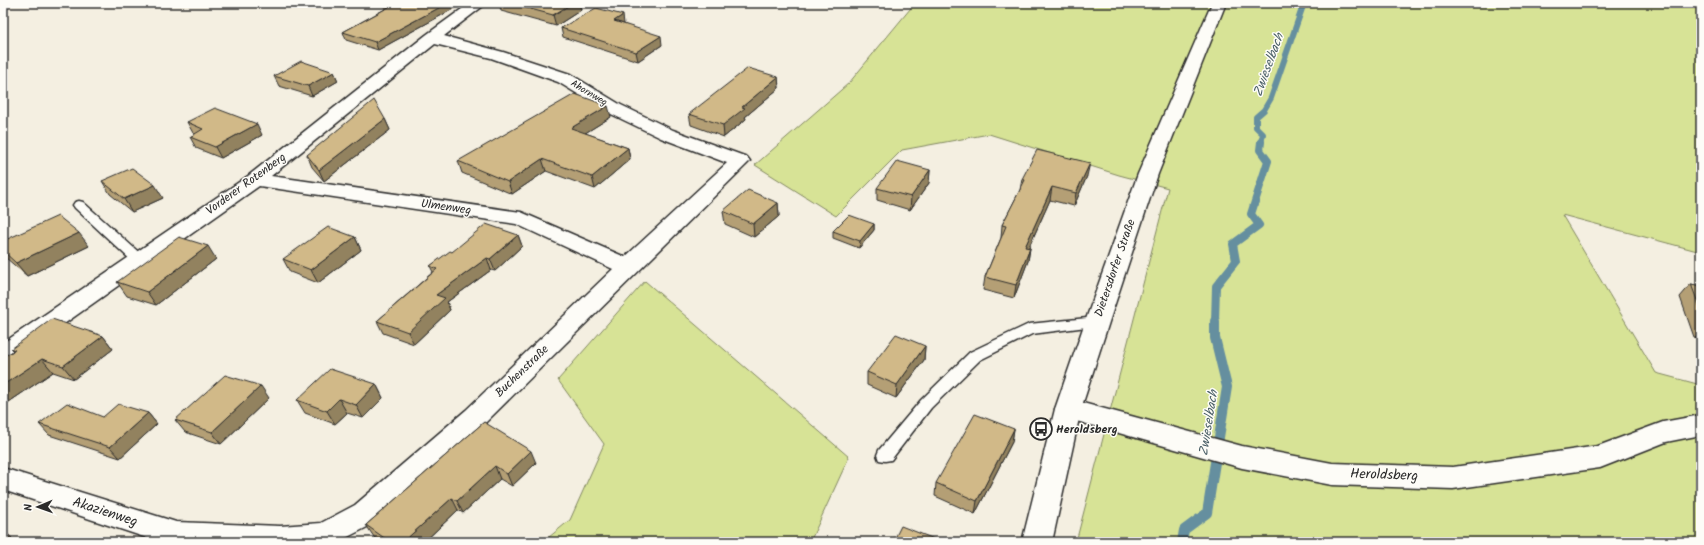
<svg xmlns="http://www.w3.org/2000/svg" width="1704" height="545" font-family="Kalam,sans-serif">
  <rect width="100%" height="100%" fill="#f4efe1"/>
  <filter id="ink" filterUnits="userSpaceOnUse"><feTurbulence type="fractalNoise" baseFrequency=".025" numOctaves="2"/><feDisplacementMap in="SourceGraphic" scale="8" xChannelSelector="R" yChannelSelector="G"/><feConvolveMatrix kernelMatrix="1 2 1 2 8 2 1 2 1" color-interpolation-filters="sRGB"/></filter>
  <g filter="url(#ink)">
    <!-- green -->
    <path fill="#d7e396" stroke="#818760" d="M915,3H1701V252L1562,215L1656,373L1701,385V542H1076L1168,188L1119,175L989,134L902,150L836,216L755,165L849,83Z
      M645,281L849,457L810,542H543L570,520L604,444L558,380Z"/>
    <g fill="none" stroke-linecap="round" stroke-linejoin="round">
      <!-- stream-far2 -->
      <path stroke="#658f9f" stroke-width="6" d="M1261,143L1263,134L1256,127V117L1264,110L1271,98L1304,3"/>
      <!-- stream-far1 -->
      <path stroke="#658f9f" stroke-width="8" d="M1215,322L1216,286L1236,261L1233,244L1259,225L1251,214L1268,161L1260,150L1261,142"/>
      <!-- stream -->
      <path stroke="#658f9f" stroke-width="10" d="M1182,542L1184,530L1207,513L1227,387L1215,338V321"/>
      <!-- service casing -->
      <g stroke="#2b2b2b" stroke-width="3">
        <path id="service" d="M79,201L83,202L144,257L145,260L144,263H134L75,208L73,205L75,202Z
          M1097,317L1102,319L1104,322L1102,325L1032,334L980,360L931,408L891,460L885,461L879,460L877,455L879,450L921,400L970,352L1029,324Z"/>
      </g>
      <!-- minor casing -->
      <g stroke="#2b2b2b" stroke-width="3">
        <path id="minor" d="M470,3H487L444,36L503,52L570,74L621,105L673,130L747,157L750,161L484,424L375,523L338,542H159L3,490V468L176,522L280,526L321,523L355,505L466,410L613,269L516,224L259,186L23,353L3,363V343L248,176L426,35ZM435,44L491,58L558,82L609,113L661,138L727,163L625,257L521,212L271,176Z
          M1068,399L1242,446L1332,463L1453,467L1598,446L1663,422L1701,415V435L1666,442L1600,468L1453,489L1332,485L1242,468L1059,416L1055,409L1059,402Z"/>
      </g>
      <!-- tertiary casing -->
      <g stroke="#2b2b2b" stroke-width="3">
        <path id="tertiary" d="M1212,3H1226L1158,174L1109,322L1081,409L1052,542H1022L1055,409L1085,322L1138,174Z"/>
      </g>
      <!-- service -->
      <use href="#service" fill="#fdfcf7" fill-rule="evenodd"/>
      <!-- minor -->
      <use href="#minor" fill="#fdfcf7" fill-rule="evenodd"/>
      <!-- tertiary -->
      <use href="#tertiary" fill="#fdfcf7" fill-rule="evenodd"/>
    </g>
    <!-- wall -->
    <path fill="#b49f75" stroke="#2b2b2b" d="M389,3H464L378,50L346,40L343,32L385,9L384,5Z
      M499,3H579L581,10L556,26L501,11Z
      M624,24L662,45L638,61L563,37L561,28Z
      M334,72L338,81L312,96L279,86L274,76Z
      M778,77L779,88L745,117L746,119L724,137L691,125L689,114Z
      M611,117L585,133L628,148L630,159L595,189L546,171L512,194L462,173L458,161Z
      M385,119L390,130L324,181L312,167L307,155Z
      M187,122L262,135L221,158L196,148L190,137L195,134L193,133Z
      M930,170L929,183L910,210L877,200V188Z
      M1087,176L1074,206L1050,200L1029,247L1030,248L1028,261L1014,298L983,290L985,277L1001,238L1002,225L1020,190L1022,179Z
      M102,181L163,198L132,212L110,194Z
      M778,203L779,216L754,237L725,224L723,211Z
      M874,224V230L859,248L833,238V231Z
      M518,235L522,246L495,271L491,270L447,302L450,310L414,344L383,333L377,321L433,272L430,266L452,252Z
      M355,237L361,250L318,283L290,272L283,259Z
      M3,241L89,246L27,276L6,258L3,253Z
      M216,259L156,305L127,296L117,282Z
      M1691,284L1701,286V339L1694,337L1680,297Z
      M103,336L113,349L74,379L53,372L3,406V357L13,351L11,349Z
      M925,346L924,360L896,398L867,385V372Z
      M376,384L383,398L363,418L347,413L335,424L305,413L297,400Z
      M269,398L221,444L185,432L175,420Z
      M148,413L157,424L120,458L49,435L39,424Z
      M484,422L536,463L512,486L500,479L463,513L458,510L424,542H380L374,537L366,525Z
      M1014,429L1012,442L975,514L935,496L936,483Z"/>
    <!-- shaded-wall -->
    <path fill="#92825f" stroke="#2b2b2b" d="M448,3H464L378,50L375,42Z
      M573,3H579L581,10L556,26L553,15Z
      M623,15L624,24L614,21Z
      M661,36L662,45L638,61L636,52Z
      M334,72L338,81L312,96L308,86Z
      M778,77L779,88L745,117L746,119L724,137L723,125L742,107Z
      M608,106L611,117L574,140L571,128Z
      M385,119L390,130L324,181L319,170Z
      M257,124L262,135L221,158L215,147Z
      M628,148L630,159L595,189L592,177Z
      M542,159L546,171L512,194L508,182Z
      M1090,163L1087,176L1074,206L1076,193Z
      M930,170L929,183L910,210L911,197Z
      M155,185L163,198L132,212L124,199Z
      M1052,187L1050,200L1023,260L1025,247Z
      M778,203L779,216L754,237L753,224Z
      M874,224V230L859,248L860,241Z
      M79,233L89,246L27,276L16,263Z
      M518,235L522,246L495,271L490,259Z
      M355,237L361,250L318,283L311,270Z
      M208,246L216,259L156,305L147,292Z
      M1030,248L1028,261L1014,298L1016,285Z
      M487,258L491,270L447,302L450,310L414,344L408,332L436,295Z
      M103,336L113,349L74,379L63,366Z
      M925,346L924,360L896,398L897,385Z
      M42,359L53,372L3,406V385Z
      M376,384L383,398L363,418L356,405Z
      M261,386L269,398L221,444L212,432Z
      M339,399L347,413L335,424L327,411Z
      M148,413L157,424L120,458L110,447Z
      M1014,429L1012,442L975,514L977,501Z
      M531,451L536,463L512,486L507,474Z
      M495,466L500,479L463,513L457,501Z
      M452,498L458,510L424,542H403Z
      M3,530L12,538L7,542H3Z"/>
    <!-- building -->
    <path fill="#d1b988" stroke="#2b2b2b" d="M389,3H448L375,42L343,32L389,7L384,5Z
      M508,3H573L553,15Z
      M596,8L623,15L614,21L661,36L636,52L561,28Z
      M301,61L334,72L308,86L274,76Z
      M748,68L778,77L742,107L745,108L723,125L689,114Z
      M575,94L608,106L571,128L628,148L592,177L542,159L508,182L458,161Z
      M374,100L385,119L319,170L307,155Z
      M215,108L257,124L215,147L190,137L203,129L187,122Z
      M1037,150L1090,163L1076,193L1052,187L1025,247L1030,248L1016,285L985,277L1006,226L1002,225L1025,180L1022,179Z
      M897,161L930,170L911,197L877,188Z
      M132,168L155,185L124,199L102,181Z
      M748,190L778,203L753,224L723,211Z
      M849,215L874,224L860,241L833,231Z
      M58,216L79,233L16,263L3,251V241Z
      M486,224L518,235L490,259L487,258L436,295L445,298L408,332L377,321L437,269L430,266L450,251L452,252Z
      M328,227L355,237L311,270L283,259Z
      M179,237L208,246L147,292L117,282Z
      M1691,284L1701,286V311Z
      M52,319L103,336L63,366L42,359L3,385V357L15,350L11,349Z
      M896,334L925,346L897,385L867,372Z
      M330,369L376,384L356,405L339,399L327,411L297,400Z
      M225,375L261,386L212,432L175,420Z
      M67,403L103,417L118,404L148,413L110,447L39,424Z
      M975,414L1014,429L977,501L936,483Z
      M484,422L531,451L507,474L495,466L457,501L452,498L403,542H390L366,525Z
      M901,526L942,542H893Z"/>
  </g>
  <!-- icons -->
  <defs>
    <g id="bus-ring" transform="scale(1.15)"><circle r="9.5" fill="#fdfcf7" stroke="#2b2b2b" stroke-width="1.5"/><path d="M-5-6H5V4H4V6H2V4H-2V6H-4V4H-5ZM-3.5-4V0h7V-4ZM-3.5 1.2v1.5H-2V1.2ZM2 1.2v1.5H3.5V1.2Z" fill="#2b2b2b"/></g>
  </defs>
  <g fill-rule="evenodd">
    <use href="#bus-ring" x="1041" y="429"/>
  </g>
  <g text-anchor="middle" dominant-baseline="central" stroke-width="3" stroke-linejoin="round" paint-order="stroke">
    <!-- far-street labels -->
    <g font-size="10" fill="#2b2b2b" stroke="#fdfcf7">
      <text transform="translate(589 93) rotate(31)">Ahornweg</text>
    </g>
    <!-- street labels -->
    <g font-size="12" fill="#2b2b2b" stroke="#fdfcf7">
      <text transform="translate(246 184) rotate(-36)">Vorderer Rotenberg</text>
      <text transform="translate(446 207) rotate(8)">Ulmenweg</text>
      <text transform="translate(1115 268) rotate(-71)">Dietersdorfer Straße</text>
      <text transform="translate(522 371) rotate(-44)">Buchenstraße</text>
    </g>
    <!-- poi labels -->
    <g font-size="12" font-weight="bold" fill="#2b2b2b" stroke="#fdfcf7" text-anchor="start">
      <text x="1056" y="429">Heroldsberg</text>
    </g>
    <!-- water labels -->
    <g font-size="13" font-style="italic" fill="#485d65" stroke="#fdfcf7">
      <text transform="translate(1269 65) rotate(-70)">Zwieselbach</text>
      <text transform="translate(1209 423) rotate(-81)">Zwieselbach</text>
    </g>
    <!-- near-street labels -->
    <g font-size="14" fill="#2b2b2b" stroke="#fdfcf7">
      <text transform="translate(1384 475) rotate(2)">Heroldsberg</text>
      <text transform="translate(105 512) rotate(18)">Akazienweg</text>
    </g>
  </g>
  <!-- margin -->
  <rect width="1704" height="545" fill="none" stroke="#fdfcf7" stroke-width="16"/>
  <rect x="8" y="8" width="1688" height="529" fill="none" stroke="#2b2b2b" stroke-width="1.5" filter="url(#ink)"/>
  <!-- north arrow -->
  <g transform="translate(38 507) rotate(268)" stroke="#fdfcf7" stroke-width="3" paint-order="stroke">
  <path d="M0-3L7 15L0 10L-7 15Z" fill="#2b2b2b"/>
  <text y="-6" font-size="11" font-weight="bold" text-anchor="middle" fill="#2b2b2b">N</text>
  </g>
</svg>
